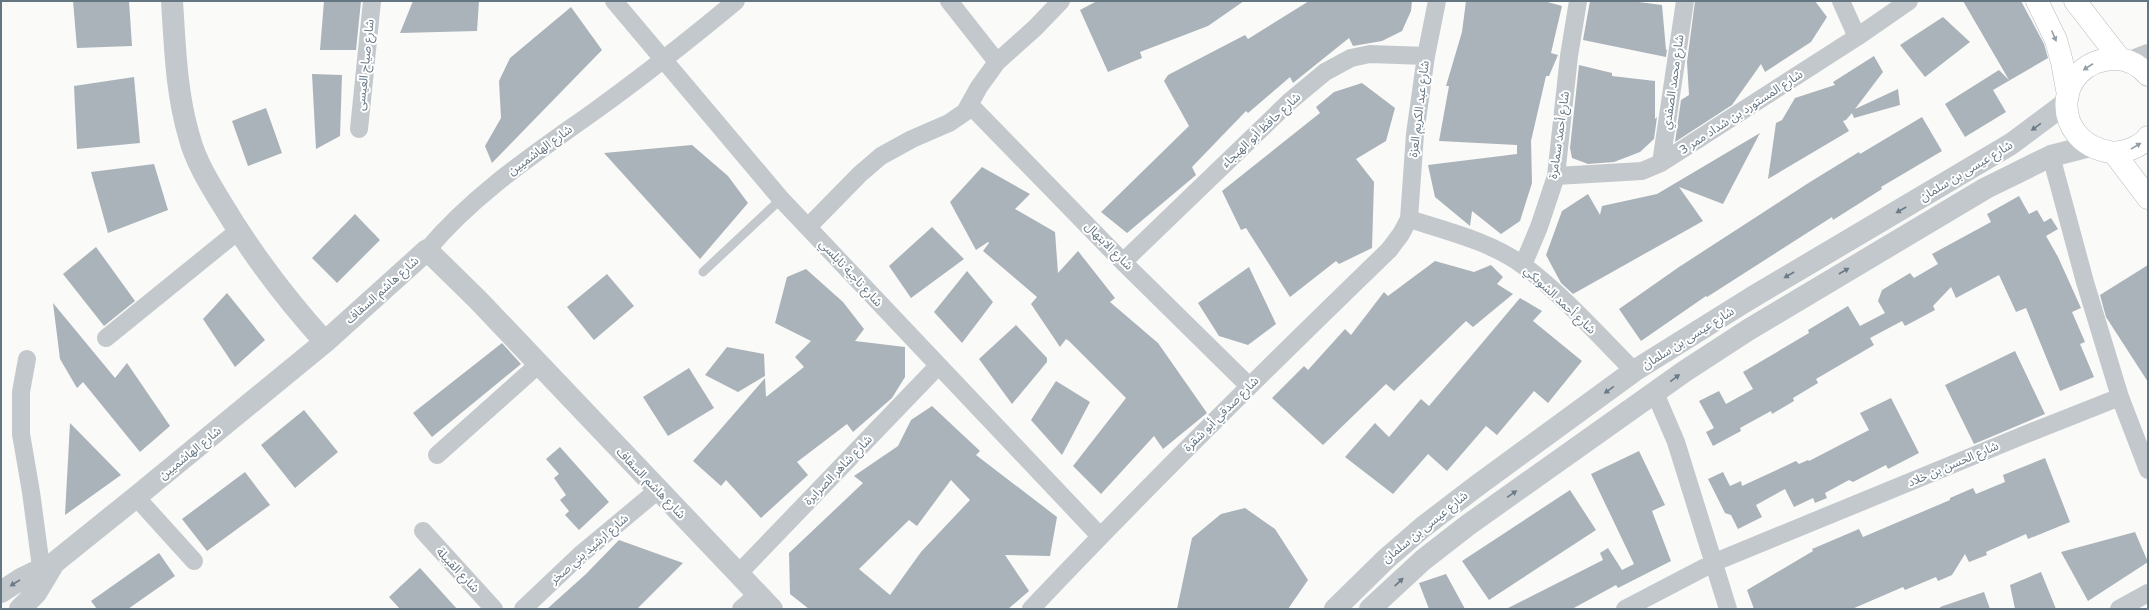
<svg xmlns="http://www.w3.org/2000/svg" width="2149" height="610" font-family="'Varela Round','Noto Sans Arabic',sans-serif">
  <rect width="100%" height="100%" fill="#fafaf8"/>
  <!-- building -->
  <path fill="#aab3b9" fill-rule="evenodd" d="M73,1H129L132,46L77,48Z
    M324,1H361L356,50H320Z
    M413,1H479L477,31L400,33Z
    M1097,1H1244L1208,26L1140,52L1142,58L1108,72L1080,10Z
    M1309,1H1412L1411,11L1402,31L1382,41L1353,46L1349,38L1293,83L1290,77L1248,113L1246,111L1192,167L1196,175L1127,233L1101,212L1189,126L1164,81L1168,75L1245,35L1248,39Z
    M1466,1H1544L1562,6L1551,53L1558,55L1549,76H1546L1531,141L1532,183L1520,221L1501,234L1472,211L1470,226L1435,197L1428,165L1517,154V145L1439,141L1449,86H1446L1462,32Z
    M1590,1H1631L1662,5L1666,50L1667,49L1666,57L1583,40Z
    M1695,1H1815L1827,17L1811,42L1765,72L1761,64L1732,105L1675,142L1681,100L1689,95L1687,62Z
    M1963,1H2021L2044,44L2048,58L1993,90L2006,112L1965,137L1945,104L1999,70L2009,80Z
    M571,7L602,50L492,163L485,146L501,118L499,81L510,58Z
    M1943,17L1970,42L1925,77L1900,45Z
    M1874,56L1883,72L1855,109L1898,89L1900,105L1854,118L1852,113L1846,120L1843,121L1849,131L1768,179L1776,123L1782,120L1795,98L1835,85L1833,82Z
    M1579,65L1612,73V76L1655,81V119L1657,117L1654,139L1640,152L1614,162L1588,164L1572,158L1570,148Z
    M312,74L342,75L340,136L316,149Z
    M134,77L140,143L77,149L74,86Z
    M1362,83L1395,108L1386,141L1356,159L1374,182L1372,248L1339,264L1336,261L1290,297L1246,228L1241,230L1222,191L1320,113L1316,107L1334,92Z
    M266,108L282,153L248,166L232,121Z
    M1922,117L1942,151L1881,187L1882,189L1833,220L1832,217L1707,297L1706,296L1641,341L1619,309L1679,267L1810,182L1859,152L1860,154Z
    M1760,133L1723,204L1679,187L1703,221L1573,294L1561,283L1546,255L1562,211L1588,194L1600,215L1602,206L1657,194Z
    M692,145L728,176L748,203L700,259L604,153Z
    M154,164L168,210L108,233L91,172Z
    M982,167L1030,194L1015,209L1055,232L1058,273L1078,251L1115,298L1110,302L1158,343L1207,413L1163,449L1154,436L1101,494L1073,466L1126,398L1069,341L1066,339L1060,347L1031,304L1037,297L983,251L989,243L988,242L976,250L950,202Z
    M2019,196L2029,214L2037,210L2044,222L2051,218L2058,229L2046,236L2058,257L2081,308L2072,312L2085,342L2080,344L2094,377L2060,391L2026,308L2016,312L1999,275L1956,298L1951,287L1933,306L1935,310L1905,326L1902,321L1870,338L1874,345L1816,379L1818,383L1793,398L1794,401L1772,414L1771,411L1740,428L1741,431L1713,446L1706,432L1714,428L1699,401L1719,391L1726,404L1753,389L1743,372L1809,333L1808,330L1848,306L1860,326L1885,313L1878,301L1882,290L1910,273L1914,278L1938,264L1932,254L1991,222L1987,214Z
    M355,214L380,240L337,283L312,258Z
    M932,227L964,259L911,298L889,266Z
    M96,247L135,301L104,326L63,274Z
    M1435,261L1474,272L1491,265L1503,277L1497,284L1513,294L1473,327L1466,321L1394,391L1386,384L1323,445L1272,398L1304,366L1308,370L1345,329L1351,335L1384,292L1388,296Z
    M2148,265V382L2106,317L2100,295Z
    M1249,267L1276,324L1248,345L1219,336L1198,303Z
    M806,269L843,302L864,329L855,341L905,347V377L892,398L853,432L847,424L797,462L808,475L761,518L726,480L721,486L693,461L765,378L766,397L804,367L795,357L811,341L775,323L787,277Z
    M967,271L993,302L962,343L934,312Z
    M607,274L634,306L594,340L567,307Z
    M227,293L265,340L235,367L203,319Z
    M1520,298L1542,311L1533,321L1582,361L1548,403L1534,391L1497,435L1486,426L1447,471L1428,454L1393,494L1345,457L1375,423L1389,437L1421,399L1429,406Z
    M53,303L115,378L127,363L170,426L140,452L83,382L77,388L60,359Z
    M1016,325L1047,358V362L1012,404L979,359Z
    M502,343L521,364L432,437L413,413Z
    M727,347L764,354L765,376L738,392L705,375Z
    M2015,351L2045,414L1974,444L1945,385Z
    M689,368L714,408L668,436L643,397Z
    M1056,381L1090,402L1062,455L1031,420Z
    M1891,398L1919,453L1888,469L1886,465L1853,482L1849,480L1825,493L1827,498L1815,503L1813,498L1794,507L1785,489L1756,505L1762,517L1738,529L1731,515L1725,513L1708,479L1723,472L1730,486L1741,481L1742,486L1796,461L1799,464L1808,460L1809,461L1869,430L1860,413Z
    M932,406L980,451L976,455L1057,517L1050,556L1005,555L1029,591L1008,609H809L790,594L789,553L863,483L854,476L898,446L911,420ZM951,480L970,500L921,552L890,595L859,569L909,520L917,526Z
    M304,410L338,452L295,488L261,445Z
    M70,423L121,475L65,515Z
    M560,447L609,502L579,530L565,515L569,511L560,500L566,495L554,478L559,474L546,459Z
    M1639,451L1665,505L1652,511L1671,561L1618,588L1616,585L1572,609H1506L1603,560L1600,553L1608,548L1622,570L1634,564L1591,474Z
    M2045,458L2070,522L2028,539L2026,534L1986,552L1987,555L1969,562L1965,554L1952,575L1938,581L1936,577L1905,590L1903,587L1852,609H1754L1747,590L1813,551L1812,549L1859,529L1863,537L1950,500V498L1973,488L1976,494L2005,482L2003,475Z
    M245,472L270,505L207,551L182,519Z
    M1570,490L1596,530L1489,600L1462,561Z
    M1245,508L1275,529L1308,580L1288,609H1177L1192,538L1221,514Z
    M2135,532L2148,562L2088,601L2061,552Z
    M619,540L683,563L637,609H547L586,574Z
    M159,553L175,576L128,609H97L91,601Z
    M420,568L457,609H400L389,597Z
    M2041,572L2056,609H2015L2010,585Z
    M1446,574L1465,609H1429L1419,583Z
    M1984,592L1990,609H1940V607Z"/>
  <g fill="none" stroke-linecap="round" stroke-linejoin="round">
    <!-- secondary casing -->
    <g stroke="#b3babf" stroke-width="23">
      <path id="secondary" d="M2037,1L2056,40L2062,62L2068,95
        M2075,1L2120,59
        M2148,75C2139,65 2127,58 2113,59C2054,62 2049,142 2110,152C2122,154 2141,147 2148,137
        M2114,153L2148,198"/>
    </g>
    <!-- service -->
    <path stroke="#c3c8cc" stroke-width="9" d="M703,272L781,199"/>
    <!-- minor -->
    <path stroke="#c3c8cc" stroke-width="18" d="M614,1L781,199L1100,536
      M949,1L997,62
      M1841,1L1857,37
      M970,105L1123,262L1249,386
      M359,129L372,1
      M2051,156L2085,282L2120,397
      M1661,163L1685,1
      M1556,176L1642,171L1661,163L1857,37L1909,1
      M1409,219C1447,231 1492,242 1524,266C1564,296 1599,336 1634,371
      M808,227L860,174L881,156L912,139L949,123L965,112L979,87L997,62L1035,28L1061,1
      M427,250C474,194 533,155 592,113C642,77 689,40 736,1
      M1123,262L1289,102L1325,72L1351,58L1370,54L1426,56
      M1523,265L1539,227L1556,176L1569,56L1578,1
      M106,338L238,231
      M27,359L21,392V434L31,492L43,582
      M1655,393L1676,442L1728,609
      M437,455L539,364
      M136,497L194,561
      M423,531L494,609
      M739,573L938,366
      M523,609L580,555L658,490
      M741,609L758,594
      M1031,609C1147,486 1267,368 1389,250L1401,234L1409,219L1415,134L1426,56L1437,1
      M1625,609L1715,562L2024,435L2120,397L2148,470
      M2119,609L2148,593"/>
    <!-- tertiary -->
    <path stroke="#c3c8cc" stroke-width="22" d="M172,1C175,46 176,92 189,136C195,160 209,183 222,204C252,254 286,299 325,342
      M2130,62L2148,55
      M1,592L21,579L54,563L136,497L325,342L427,250L478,300L772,609
      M20,609L36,593L54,563
      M1335,609L1386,559L1423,527L1474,488L1634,371L1751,298L2011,144L2066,103
      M1370,609L1423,560L1468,525L1685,371L1748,330L1986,188L2051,156L2090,146"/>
    <!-- secondary -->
    <use href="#secondary" stroke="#fff" stroke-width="22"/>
  </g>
  <!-- one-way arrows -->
  <defs><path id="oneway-solid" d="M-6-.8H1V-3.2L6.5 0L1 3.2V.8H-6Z"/></defs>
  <g fill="#939fa8">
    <use href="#oneway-solid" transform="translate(2054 36) rotate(67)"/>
    <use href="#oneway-solid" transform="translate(2088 67) rotate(147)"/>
    <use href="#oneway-solid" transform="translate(2136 146) rotate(-31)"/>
  </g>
  <g fill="#6a7a87">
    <use href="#oneway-solid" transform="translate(2036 127) rotate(144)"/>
    <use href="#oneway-solid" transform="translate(1901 210) rotate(150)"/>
    <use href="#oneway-solid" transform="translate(1844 271) rotate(-30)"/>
    <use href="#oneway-solid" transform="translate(1789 275) rotate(150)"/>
    <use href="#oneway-solid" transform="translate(1675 378) rotate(-37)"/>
    <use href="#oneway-solid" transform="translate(1609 390) rotate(144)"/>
    <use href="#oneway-solid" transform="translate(1512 494) rotate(-35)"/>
    <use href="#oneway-solid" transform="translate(1399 582) rotate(-43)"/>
    <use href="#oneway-solid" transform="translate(15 583) rotate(148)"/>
  </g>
  <g text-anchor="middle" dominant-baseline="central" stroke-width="4" stroke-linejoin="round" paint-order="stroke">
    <!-- street labels -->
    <g font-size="12" fill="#657683" stroke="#fff">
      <text transform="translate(365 65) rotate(-84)">شارع صياح العيسى</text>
      <text transform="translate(1673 82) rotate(-82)">شارع محمد الصفدي</text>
      <text transform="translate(1419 109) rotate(-83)">شارع عبد الكريم العزة</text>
      <text transform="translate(1741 112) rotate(-33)">شارع المستورد بن شداد ممر 3</text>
      <text transform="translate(1261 130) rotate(-43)">شارع حافظ أبو الهيجاء</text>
      <text transform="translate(1559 135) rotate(-82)">شارع أحمد سمامرة</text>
      <text transform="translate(540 150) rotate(-36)">شارع الهاشميين</text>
      <text transform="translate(1966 171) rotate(-31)">شارع عيسى بن سلمان</text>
      <text transform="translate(1109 246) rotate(45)">شارع الابتهال</text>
      <text transform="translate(851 273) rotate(47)">شارع ناجية نابلسي</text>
      <text transform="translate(382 290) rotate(-42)">شارع هاشم السقاف</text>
      <text transform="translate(1560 300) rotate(43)">شارع أحمد الشوبكي</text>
      <text transform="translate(1688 338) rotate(-32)">شارع عيسى بن سلمان</text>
      <text transform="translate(1221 414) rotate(-45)">شارع صدقي أبو شقرة</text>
      <text transform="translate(190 453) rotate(-39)">شارع الهاشميين</text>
      <text transform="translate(1953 464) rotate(-23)">شارع الحسن بن خلاد</text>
      <text transform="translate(838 470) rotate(-46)">شارع شاهر الصرايرة</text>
      <text transform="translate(651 483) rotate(46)">شارع هاشم السقاف</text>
      <text transform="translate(1425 527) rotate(-39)">شارع عيسى بن سلمان</text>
      <text transform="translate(589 549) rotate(-41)">شارع ارشيد بني صخر</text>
      <text transform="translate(458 570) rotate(47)">شارع القبيلة</text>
    </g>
  </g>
  <!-- border -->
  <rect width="2149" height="610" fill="none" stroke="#657683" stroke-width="4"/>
</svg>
